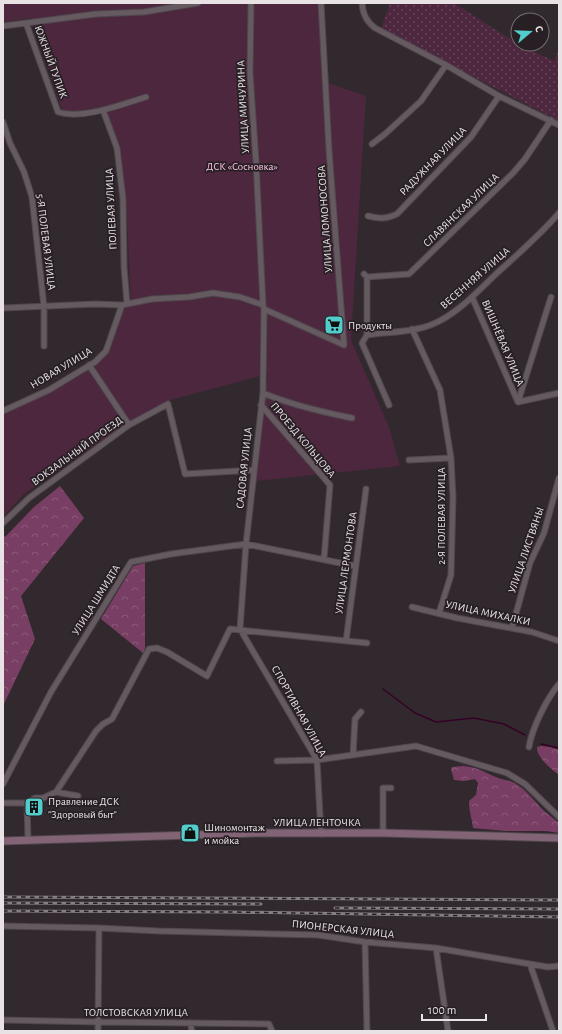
<svg xmlns="http://www.w3.org/2000/svg" width="562" height="1034" font-family="'Alegreya Sans',sans-serif">
  <defs>
    <pattern id="grass-dots" width="8" height="8" patternUnits="userSpaceOnUse"><rect width="8" height="8" fill="#4d273e"/><path d="M2 2h.1M6 6h.1" fill="none" stroke="#67465a" stroke-width="1.8" stroke-linecap="round"/></pattern>
    <pattern id="forest-crowns" width="20" height="18" patternUnits="userSpaceOnUse"><rect width="20" height="18" fill="#793e63"/><path d="M2 6a3 3 0 1 1 6 0M12 15a3 3 0 1 1 6 0" fill="none" stroke="#8c5a79"/></pattern>
  </defs>
  <rect width="100%" height="100%" fill="#31292e"/>
  <!-- grass -->
  <path fill="url(#grass-dots)" d="M390,3H454L518,44L554,61L559,49V121L381,29Z"/>
  <!-- forest -->
  <path fill="url(#forest-crowns)" d="M60,486L84,518L21,596L35,639L3,706V537L6,536L34,507Z
    M145,563V648L143,653L101,619L133,566Z
    M541,746L550,747L559,750V775C551,769 537,758 537,747Z
    M463,766C480,767 486,774 501,779C503,780 507,780 510,781C524,786 534,801 544,811C549,815 554,819 559,823V833L546,831H506L473,828C472,818 469,812 469,801L476,795L478,783L475,779L464,781L454,780L451,769L452,767Z"/>
  <!-- garden -->
  <path fill="#4d273e" d="M3,3H324L328,83L366,96L351,340L389,427L400,466L256,481L268,374L170,400L128,423L24,494L3,517V415L49,393L97,365L108,353L123,311L131,303L127,218L120,146L104,107L67,112L61,108L32,18L3,22Z"/>
  <g fill="none" stroke-linecap="round" stroke-linejoin="round">
    <!-- stream -->
    <path stroke="#360026" stroke-width="1.5" d="M383,689L415,713L436,722L474,718L504,724L525,735
      M541,744L559,748"/>
    <!-- street casing -->
    <g stroke="#4f474c" stroke-width="7">
      <path id="street" d="M251,3L250,73L256,161L263,305
        M362,3C363,14 366,21 375,28L446,65L499,96L559,125
        M26,23L58,112C82,120 123,104 146,97
        M3,26L96,14L144,12L198,3
        M103,110L117,148L123,199L124,267L127,303L125,304
        M3,122L10,143L24,172L32,197L44,307V346
        M372,144L385,134L421,101L446,65
        M368,216C379,219 386,219 397,214L471,137L499,96
        M364,274L367,277L409,274L513,173L525,159L551,120
        M367,277V335
        M472,297L518,402L559,393
        M3,308L95,304L122,305L152,299L189,297L213,293L240,297L263,305L264,309L344,345L329,150L321,3
        M412,329L440,390L451,458L453,497L451,575L439,613
        M367,335C387,332 415,332 433,324C456,315 478,291 495,275C517,255 540,235 559,213
        M367,335L362,343L389,405
        M89,365L129,425
        M263,393C291,405 322,412 352,418
        M518,402L551,297
        M261,405L330,485L324,559
        M3,411L49,390L95,362L106,351L122,305
        M409,460L451,458
        M3,523L29,498L129,425L168,404L185,474L254,470
        M412,607L457,618L532,632L559,641
        M512,628L530,563L544,533L559,478
        M240,629L246,544L263,393L264,309
        M240,629L317,760L321,834
        M346,641L366,489
        M529,747C532,728 547,698 559,684
        M353,755L355,719L361,712
        M277,761L317,760L416,746L507,773L525,784L559,817
        M3,784L51,692L131,562L171,554L246,544L355,566
        M56,792L96,731L103,724L112,719L149,649L157,648L167,652L207,676L230,629L367,643
        M3,803H27L35,798H43L56,792L78,796
        M27,803L28,840
        M383,833V788H391
        M3,926L99,928L159,931L318,935L365,942L436,948L530,964L548,967L559,966
        M365,942L367,1031
        M436,948L448,1031
        M530,964L553,1031
        M3,1020L98,1022L269,1024L272,1031
        M190,1023L192,1031
        M98,1031L99,928"/>
    </g>
    <!-- secondary casing -->
    <g stroke="#4f474c" stroke-width="9">
      <path id="secondary" d="M3,841L255,833H383L559,838"/>
    </g>
    <!-- street -->
    <use href="#street" stroke="#645a60" stroke-width="5"/>
    <!-- secondary -->
    <use href="#secondary" stroke="#836376" stroke-width="7"/>
    <!-- rail casing -->
    <g stroke="#857e82" stroke-width="3">
      <path id="rail" d="M3,897L559,900
        M3,903L261,904
        M335,908L559,909
        M3,911L230,912L559,917"/>
    </g>
    <!-- rail -->
    <use href="#rail" stroke="#271f24" stroke-width="1.5" stroke-dasharray="4.5" stroke-linecap="butt"/>
  </g>
  <!-- icons -->
  <defs>
    <g id="supermarket-square" transform="scale(1)"><rect x="-9" y="-9" width="18" height="18" rx="4" fill="#53cdcb" stroke="#271f24"/><path d="M-6-5.5h2.5l.6 2H6L4.5 2H-2.5L-4.4-4H-6ZM-1.5 3.2a1.3 1.3 0 1 0 .1 0ZM3 3.2a1.3 1.3 0 1 0 .1 0Z" fill="#111"/></g>
    <g id="building-square" transform="scale(1)"><rect x="-9" y="-9" width="18" height="18" rx="4" fill="#53cdcb" stroke="#271f24"/><path d="M-4-6H4V6H1V3H-1V6H-4ZM-2.5-4.3h1.7v1.8h-1.7ZM.8-4.3h1.7v1.8H.8ZM-2.5-1h1.7V.8h-1.7ZM.8-1h1.7V.8H.8Z" fill="#111"/></g>
    <g id="shop-square" transform="scale(1)"><rect x="-9" y="-9" width="18" height="18" rx="4" fill="#53cdcb" stroke="#271f24"/><path d="M-5-2.5h2.3a2.7 3.5 0 0 1 5.4 0H5L5.5 6h-11ZM-1.5-2.5h3a1.5 2.3 0 0 0-3 0Z" fill="#111"/></g>
  </defs>
  <g fill-rule="evenodd">
    <use href="#supermarket-square" x="334" y="325"/>
    <use href="#building-square" x="34" y="807"/>
    <use href="#shop-square" x="190" y="833"/>
  </g>
  <g text-anchor="middle" dominant-baseline="central" stroke-width="3.5" stroke-linejoin="round" paint-order="stroke">
    <!-- street labels -->
    <g font-size="11" fill="#e8e2e5" stroke="#271f24">
      <text transform="translate(51 62) rotate(70)">ЮЖНЫЙ ТУПИК</text>
      <text transform="translate(243 107) rotate(-93)">УЛИЦА МИЧУРИНА</text>
      <text transform="translate(433 161) rotate(-46)">РАДУЖНАЯ УЛИЦА</text>
      <text transform="translate(111 209) rotate(-93)">ПОЛЕВАЯ УЛИЦА</text>
      <text transform="translate(461 210) rotate(-44)">СЛАВЯНСКАЯ УЛИЦА</text>
      <text transform="translate(325 219) rotate(-94)">УЛИЦА ЛОМОНОСОВА</text>
      <text transform="translate(46 242) rotate(83)">5-Я ПОЛЕВАЯ УЛИЦА</text>
      <text transform="translate(475 278) rotate(-41)">ВЕСЕННЯЯ УЛИЦА</text>
      <text transform="translate(503 343) rotate(67)">ВИШНЁВАЯ УЛИЦА</text>
      <text transform="translate(61 368) rotate(-31)">НОВАЯ УЛИЦА</text>
      <text transform="translate(303 440) rotate(50)">ПРОЕЗД КОЛЬЦОВА</text>
      <text transform="translate(77 451) rotate(-36)">ВОКЗАЛЬНЫЙ ПРОЕЗД</text>
      <text transform="translate(244 468) rotate(-84)">САДОВАЯ УЛИЦА</text>
      <text transform="translate(441 516) rotate(-90)">2-Я ПОЛЕВАЯ УЛИЦА</text>
      <text transform="translate(526 550) rotate(-71)">УЛИЦА ЛИСТВЯНЫ</text>
      <text transform="translate(346 563) rotate(-82)">УЛИЦА ЛЕРМОНТОВА</text>
      <text transform="translate(96 600) rotate(-58)">УЛИЦА ШМИДТА</text>
      <text transform="translate(488 613) rotate(12)">УЛИЦА МИХАЛКИ</text>
      <text transform="translate(299 711) rotate(61)">СПОРТИВНАЯ УЛИЦА</text>
      <text x="317" y="822">УЛИЦА ЛЕНТОЧКА</text>
      <text transform="translate(343 929) rotate(6)">ПИОНЕРСКАЯ УЛИЦА</text>
      <text x="136" y="1012">ТОЛСТОВСКАЯ УЛИЦА</text>
    </g>
    <!-- park labels -->
    <g font-size="11" fill="#f9c2e1" stroke="#271f24">
      <text x="242" y="166">ДСК «Сосновка»</text>
    </g>
    <!-- poi labels -->
    <g font-size="11" fill="#e8e2e5" stroke="#271f24" text-anchor="start">
      <text x="348" y="325">Продукты</text>
      <text x="48" y="801">Правление ДСК<tspan x="48" dy="13">"Здоровый быт"</tspan></text>
      <text x="204" y="827">Шиномонтаж<tspan x="204" dy="13">и мойка</tspan></text>
    </g>
  </g>
  <!-- border -->
  <rect width="562" height="1034" fill="none" stroke="#e8e2e5" stroke-width="8"/>
  <!-- north arrow -->
  <g transform="translate(530 32) rotate(71)"><circle r="19" fill="#271f24" stroke="#746d71"/>
  <path d="M0-3L7 15L0 10L-7 15Z" fill="#53cdcb"/>
  <text y="-6" font-size="11" font-weight="bold" text-anchor="middle" fill="#e8e2e5">С</text>
  </g>
  <!-- scale -->
  <path d="M422 1014v6h64v-6" fill="none" stroke="#e8e2e5" stroke-width="2"/>
  <text x="428" y="1014" font-size="12" fill="#e8e2e5" stroke="#271f24" stroke-width="3" paint-order="stroke">100 m</text>
</svg>
